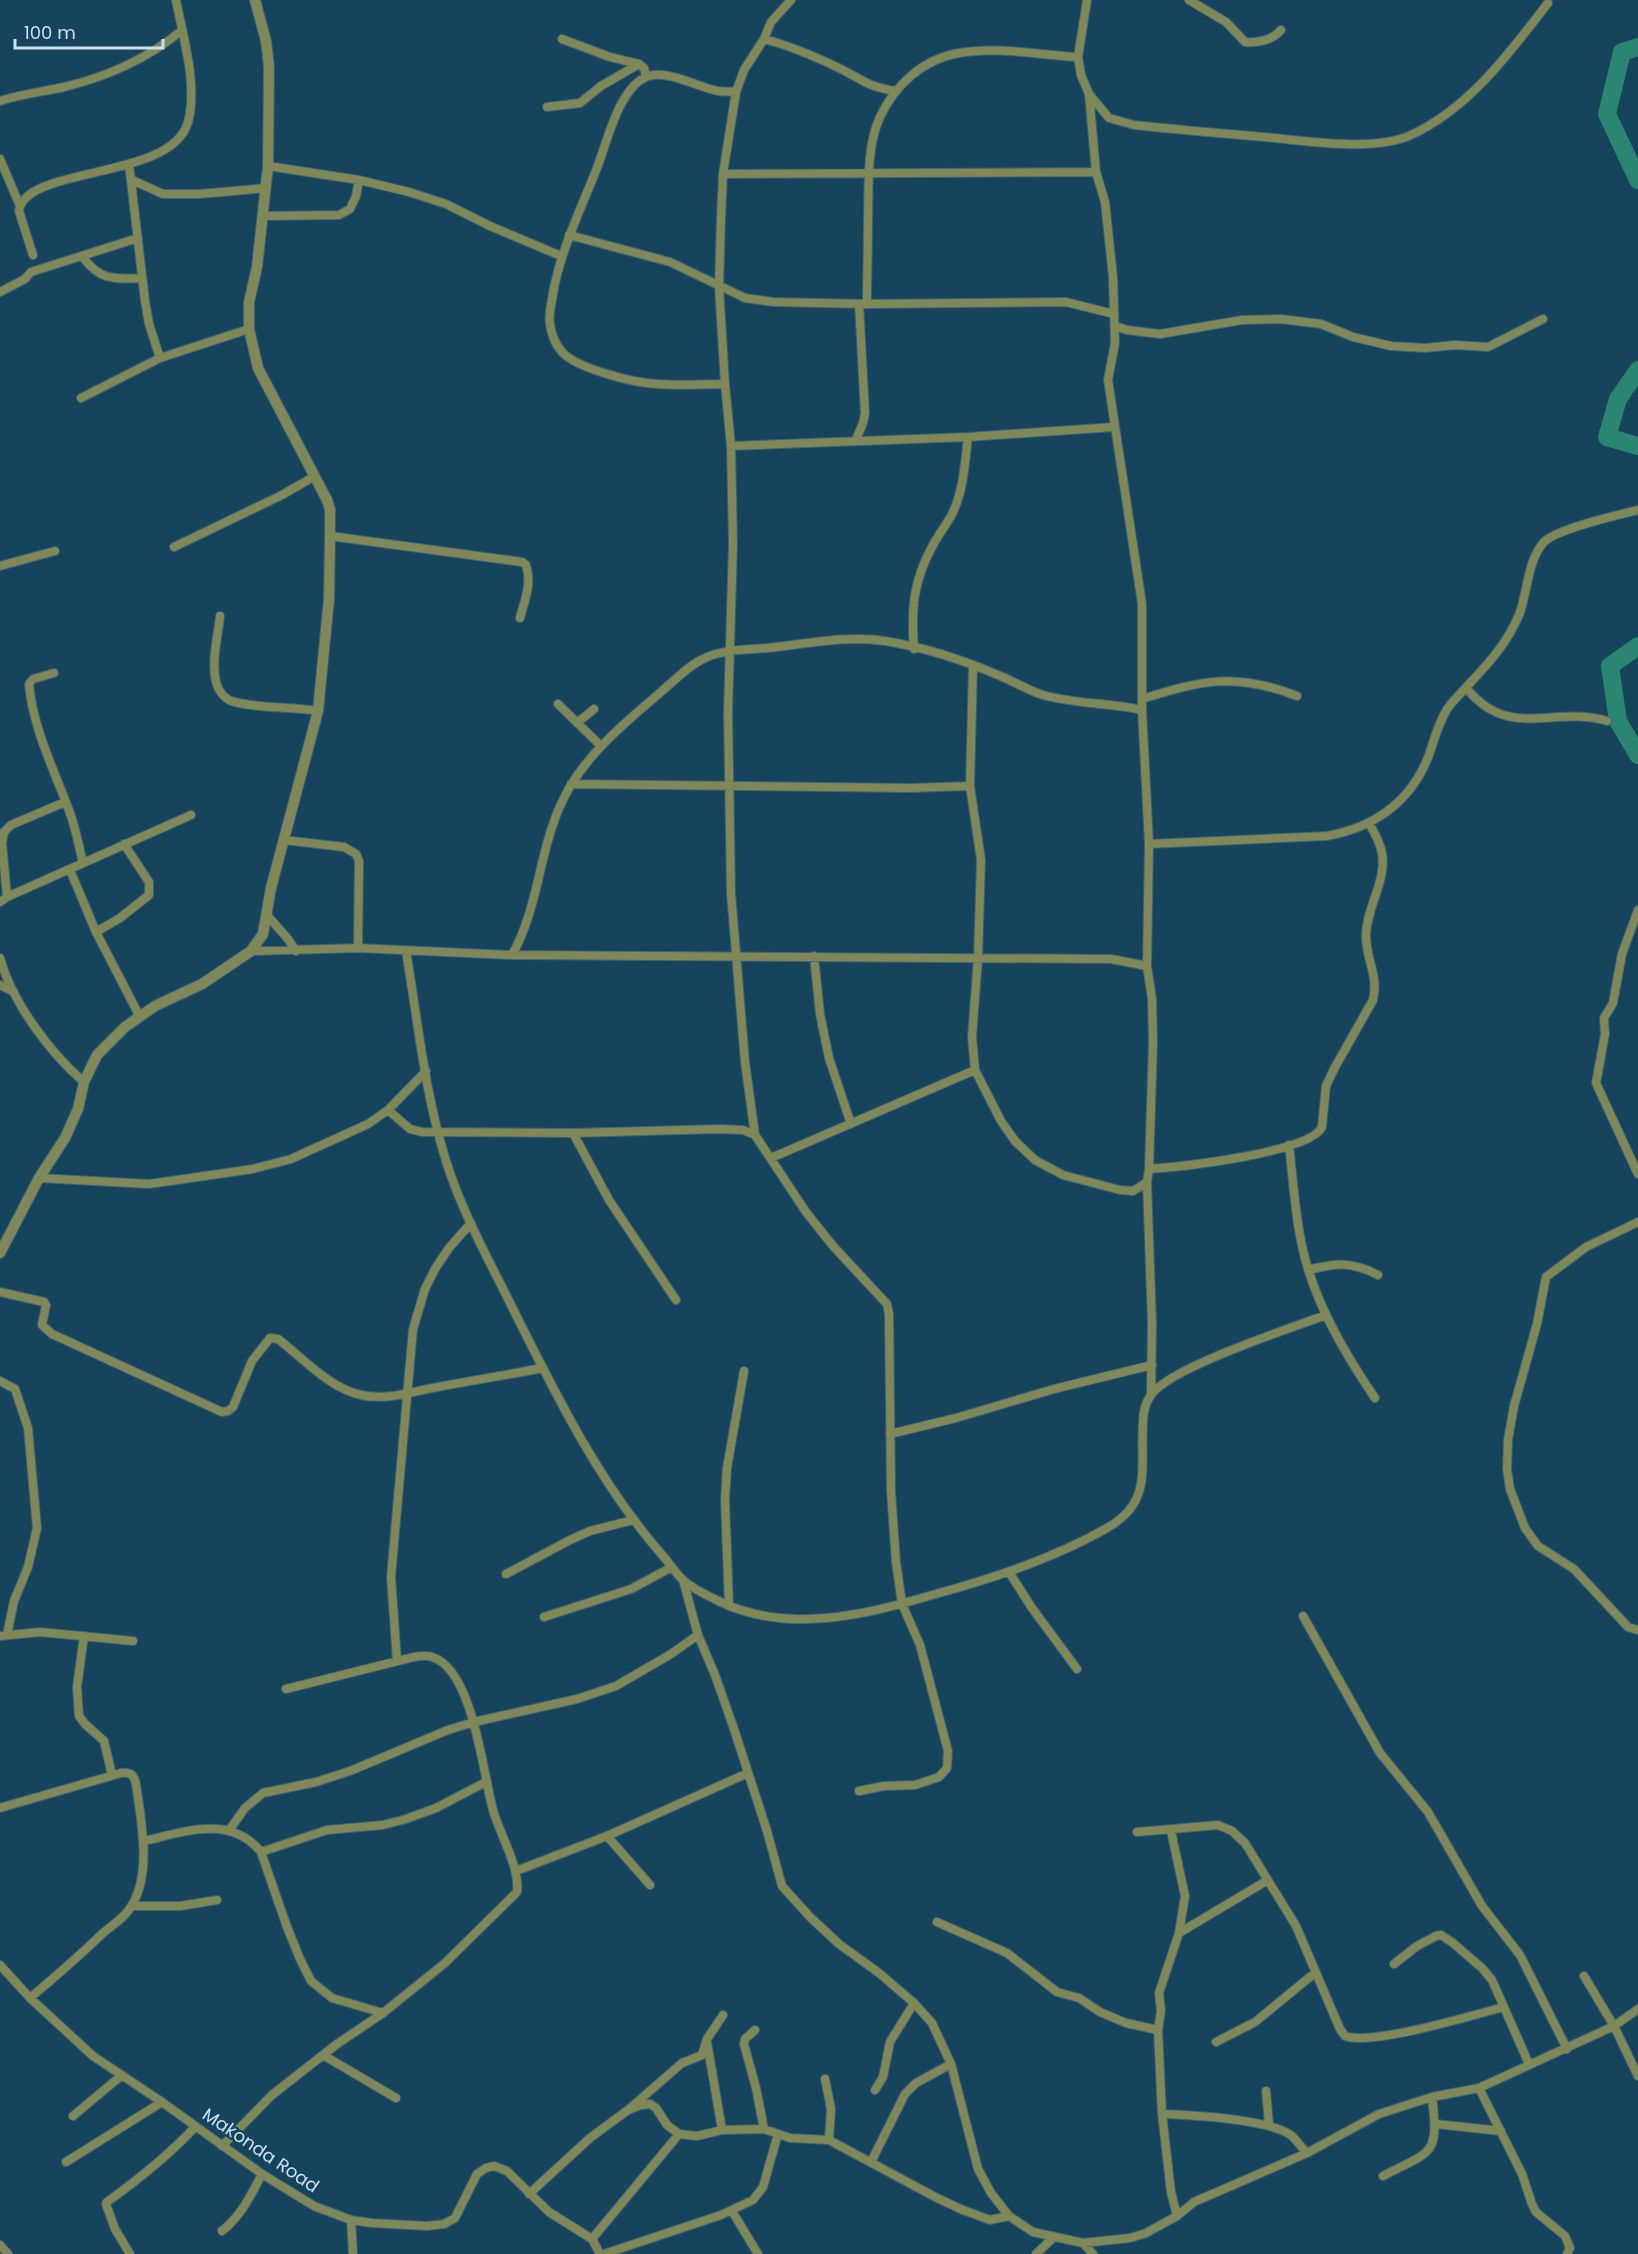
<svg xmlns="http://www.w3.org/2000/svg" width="1638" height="2254" font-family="Poppins,sans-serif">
  <rect width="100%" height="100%" fill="#16445c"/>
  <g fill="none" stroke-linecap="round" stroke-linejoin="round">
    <!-- river -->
    <path stroke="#2a8571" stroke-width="18" d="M1638,47L1622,52L1607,114L1638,180
      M1638,370L1618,399L1607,437L1638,446
      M1638,646L1610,666L1618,721L1638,755"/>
    <!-- minor casing -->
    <g stroke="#3a6379" stroke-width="10">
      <path id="minor" d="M1189,0L1226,22L1245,42C1258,43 1273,40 1281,30
        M562,39L610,57L639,64L644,68L646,76
        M764,39C791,46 814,56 839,68C863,80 868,87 896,91
        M1089,94L1109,118L1134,125C1181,130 1228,134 1275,138C1313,142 1377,151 1411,135C1470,108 1510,52 1548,3
        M0,101C21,94 42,92 64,87C106,77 148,58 181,31
        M547,107L580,103L601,86L639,64
        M0,159L20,206
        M129,164L145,301L149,324L160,358
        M268,166L359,180L409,192L446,204L490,226L561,256
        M723,174L1096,172
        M132,180L163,194H199L266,188
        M264,216L339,215L350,209L356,196L359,180
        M569,235L670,262L745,298L774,302L867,304L1066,302L1114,314
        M33,255L19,211C25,165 172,181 188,122C198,85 183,37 176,0
        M82,256C100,281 113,279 142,278
        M0,292L25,279L31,272L138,238
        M867,304C867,276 868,249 868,221C869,190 866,146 880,117C895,85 923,59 959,53C997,46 1039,55 1078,57
        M1115,326L1127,330L1160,334L1242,320L1281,319L1321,324L1353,337L1391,346L1425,348L1455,345L1488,347L1543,319
        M725,384C702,384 679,386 657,384C634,383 579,369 563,353C556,346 551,334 550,324C548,314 552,303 553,293C561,250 579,213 595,173C606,147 617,92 644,78C663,67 697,87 718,91C724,92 730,91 736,92
        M81,398L160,358L249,329
        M856,440L863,423L865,413L859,304
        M731,446L968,437L1114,427
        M330,536L522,562L526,565C532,584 525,599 520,618
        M174,547L282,495L315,476
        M0,566L55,551
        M220,616C218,636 211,661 216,682C218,689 222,696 229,700C247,708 296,707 318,711
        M914,649C911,609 913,581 933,545C939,533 949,522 954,510C964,487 965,461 968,437
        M973,665L970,786L981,860L978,958L972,1037L975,1070L1001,1121L1015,1141L1035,1160L1063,1175L1120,1190L1133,1191L1147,1182L1149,1169L1153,1042L1152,999L1147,966L1149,844L1142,710V604L1108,380L1115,343L1113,277L1105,202L1096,172L1089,94L1081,75L1078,57L1087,0
        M54,673L33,679L29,684C33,729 55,772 70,813C76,829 79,847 83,863
        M1467,689C1510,741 1554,705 1607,721
        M1142,699C1203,680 1235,672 1297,696
        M558,704L600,745
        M577,723L594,709
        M571,784L910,788L970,786
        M284,840L344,847L356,854L359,861L358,948
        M1149,844L1327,836C1375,827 1411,802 1429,755C1434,740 1440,718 1450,705C1476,675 1503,653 1519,615C1528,592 1527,561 1544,542C1556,529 1618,515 1638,510
        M70,870L96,932L140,1017
        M7,897L2,843L4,832L11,825L65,802
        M0,902L7,897L191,815
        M1638,910L1622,954L1613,1003L1604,1018L1605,1034L1596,1083L1638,1174
        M266,914L288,939L296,951
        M96,932L120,918L149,895V882L124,844
        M251,951L358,948L512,955L1111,959L1147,966
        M406,951C418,1022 425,1096 447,1164C463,1214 489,1260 512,1307C555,1393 599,1483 663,1556C669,1563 675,1572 682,1579C693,1590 713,1598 727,1605C752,1615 782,1620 808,1619C851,1618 892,1607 932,1595C992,1579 1053,1559 1107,1528C1153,1502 1140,1469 1143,1423C1143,1414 1145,1403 1151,1395C1169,1368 1291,1328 1326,1315
        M512,955C542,902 538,839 571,785C594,747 629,720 662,691C675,680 689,665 705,658C724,649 748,650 768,648C806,644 847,635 885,641C923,647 963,660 998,675C1013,681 1027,690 1043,695C1075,704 1110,703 1142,710
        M814,956L820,1014L829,1058L851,1124
        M0,958C12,1002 50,1053 84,1082
        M0,985L14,992
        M388,1110L410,1129L422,1132L573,1133L719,1129L743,1130L755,1135L806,1212L833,1246L887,1304L889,1314L891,1491L896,1562L902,1604L920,1645L948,1751L947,1768L939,1777L915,1785L884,1786L859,1791
        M573,1133L609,1200L676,1300
        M755,1135L745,1062L731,893L728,712L733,544L731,446L725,384L719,287L721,218L723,174L736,92L744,70L764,39L771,22L791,0
        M1289,1145C1294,1188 1296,1232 1309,1272C1323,1317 1349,1360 1375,1398
        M771,1158L975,1070
        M1149,1169C1179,1167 1310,1153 1322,1127L1326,1086L1334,1069L1373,1000C1379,976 1366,960 1366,936C1366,908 1387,881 1382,853C1380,842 1374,832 1369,823
        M39,1178L149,1184L253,1169L291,1159L368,1124L388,1110L426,1071
        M1147,1182L1152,1324L1151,1394
        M1638,1222L1586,1247L1546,1277L1537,1324L1514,1406L1508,1440L1507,1469L1510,1489L1525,1528L1538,1546L1574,1569L1628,1627L1638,1630
        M1308,1270C1337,1263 1351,1261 1378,1275
        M0,1292L44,1302L46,1305L42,1325L52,1334L222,1412L228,1411L233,1407L252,1361L270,1338L278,1339C303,1358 329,1388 361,1395C387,1401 413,1391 438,1387C473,1380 508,1375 542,1368
        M0,1381L15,1389L28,1428L37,1528L28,1567L14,1601L7,1635
        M890,1434L956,1418L1054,1389L1152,1365
        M1009,1572L1032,1608L1077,1669
        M506,1574L570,1540L590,1531L633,1520
        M683,1580L698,1635L715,1675L734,1729L767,1831L782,1886L810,1917L839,1944L879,1973L914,2003L932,2023L951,2064L978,2169L991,2193L1009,2216L1033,2232L1083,2243L1130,2238L1146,2233L1177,2216L1194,2202L1307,2153L1379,2114L1432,2097L1479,2088L1614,2026L1638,2009
        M729,1606L725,1499L727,1468L744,1371
        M1303,1616L1380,1753L1428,1812L1482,1906L1520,1955L1567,2049
        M544,1617L631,1589L672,1567
        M0,1636L40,1632L133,1641
        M84,1636L77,1687L79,1716L85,1724L104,1741L112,1775
        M397,1661L391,1577L413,1329L425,1289L435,1269L449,1248L471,1223
        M0,1808L121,1773C131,1772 134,1775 136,1784C141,1820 152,1872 132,1905C126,1917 112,1925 102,1934C79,1956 55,1977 30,1998
        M230,1829L245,1808L263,1793L316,1782L350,1771L448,1730L474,1722L577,1699L616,1686L671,1654L698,1635
        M1171,1831L1185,1896L1179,1933L1159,1993L1161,2011L1158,2030L1162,2114L1171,2192L1177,2216
        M1137,1832L1218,1825L1232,1831L1245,1843L1296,1926L1340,2029L1345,2036C1372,2046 1473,2015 1504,2007
        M607,1836L650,1885
        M144,1841C184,1832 230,1814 261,1852L287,1927L300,1959L311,1981L332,1998L383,2013
        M261,1852L327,1830L383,1825L406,1819L436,1808L486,1782
        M516,1871L607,1836L748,1773
        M132,1906H180L217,1900
        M937,1922L1007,1953L1057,1992L1079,1998L1100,2012L1126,2023L1158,2030
        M1179,1933L1268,1880
        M1394,1964L1417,1946L1436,1936L1441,1935L1453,1943L1482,1968L1492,1980L1529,2064
        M0,1965L30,1998L93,2056L162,2102L262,2174L314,2206L351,2220L372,2223L427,2226L444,2224L455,2218L477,2174L486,2168L494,2166L507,2171L549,2212L592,2239L600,2254
        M1584,1976L1614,2026L1638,2076
        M755,2030L745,2039L744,2044L756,2088L764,2129
        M707,2042L722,2130
        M1216,2042L1255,2022L1316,1972
        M323,2055L396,2098
        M825,2079L831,2109L829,2140
        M1479,2088L1522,2174L1532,2204L1536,2212L1565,2236L1570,2248L1567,2254
        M875,2090L883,2077L890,2042L914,2003
        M1266,2091L1269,2124
        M628,2110L641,2105L650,2104L656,2108L667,2125L679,2134L697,2136L722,2130L764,2129L790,2138L829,2140L937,2198L963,2210L990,2220L1009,2216
        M1162,2114C1191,2115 1271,2119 1292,2136C1297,2141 1302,2148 1307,2153
        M73,2116L122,2075
        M1436,2124L1501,2131
        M222,2146L272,2095L337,2044L383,2013L445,1963L517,1892C520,1867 500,1835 493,1810C483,1774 473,1669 432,1657C426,1655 419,1656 414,1657L286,1689
        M66,2162L162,2102
        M871,2162L905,2094L916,2083L951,2064
        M1383,2176C1433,2150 1439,2156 1432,2097
        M529,2194L590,2138L628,2110L682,2063L702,2055L707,2039L723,2015
        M732,2211L758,2254
        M351,2220L353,2254
        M222,2231C241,2216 251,2195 262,2174
        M592,2239L679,2134
        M1083,2243L1093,2254
        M0,2245L8,2254
        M130,2254L115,2229L106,2204L107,2202C139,2179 168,2156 195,2127
        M604,2254L721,2215L753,2200L763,2187L778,2134
        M1036,2254L1054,2237"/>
    </g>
    <!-- tertiary casing -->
    <g stroke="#3a6379" stroke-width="12">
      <path id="tertiary" d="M0,1253L39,1178L65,1138L78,1109L84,1082L97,1055L125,1027L155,1006L202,984L251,951L263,934L271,888L318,711L329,599L330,536V509L327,500L258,368L249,329V302L257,267L268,166L269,67L266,41L255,0"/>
    </g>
    <!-- minor -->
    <use href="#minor" stroke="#818858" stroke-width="8"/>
    <!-- tertiary -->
    <use href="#tertiary" stroke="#818858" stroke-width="10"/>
  </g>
  <g text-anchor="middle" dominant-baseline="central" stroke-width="4.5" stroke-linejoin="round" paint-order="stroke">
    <!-- street labels -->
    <g font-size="18" fill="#c9e0ef" stroke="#16445c">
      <text transform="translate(261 2150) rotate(34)">Makonda Road</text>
    </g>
  </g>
  <!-- scale -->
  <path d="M15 39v9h148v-9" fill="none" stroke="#c9e0ef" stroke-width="3"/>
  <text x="24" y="39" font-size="18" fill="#c9e0ef" stroke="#16445c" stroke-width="4.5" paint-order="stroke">100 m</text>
</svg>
